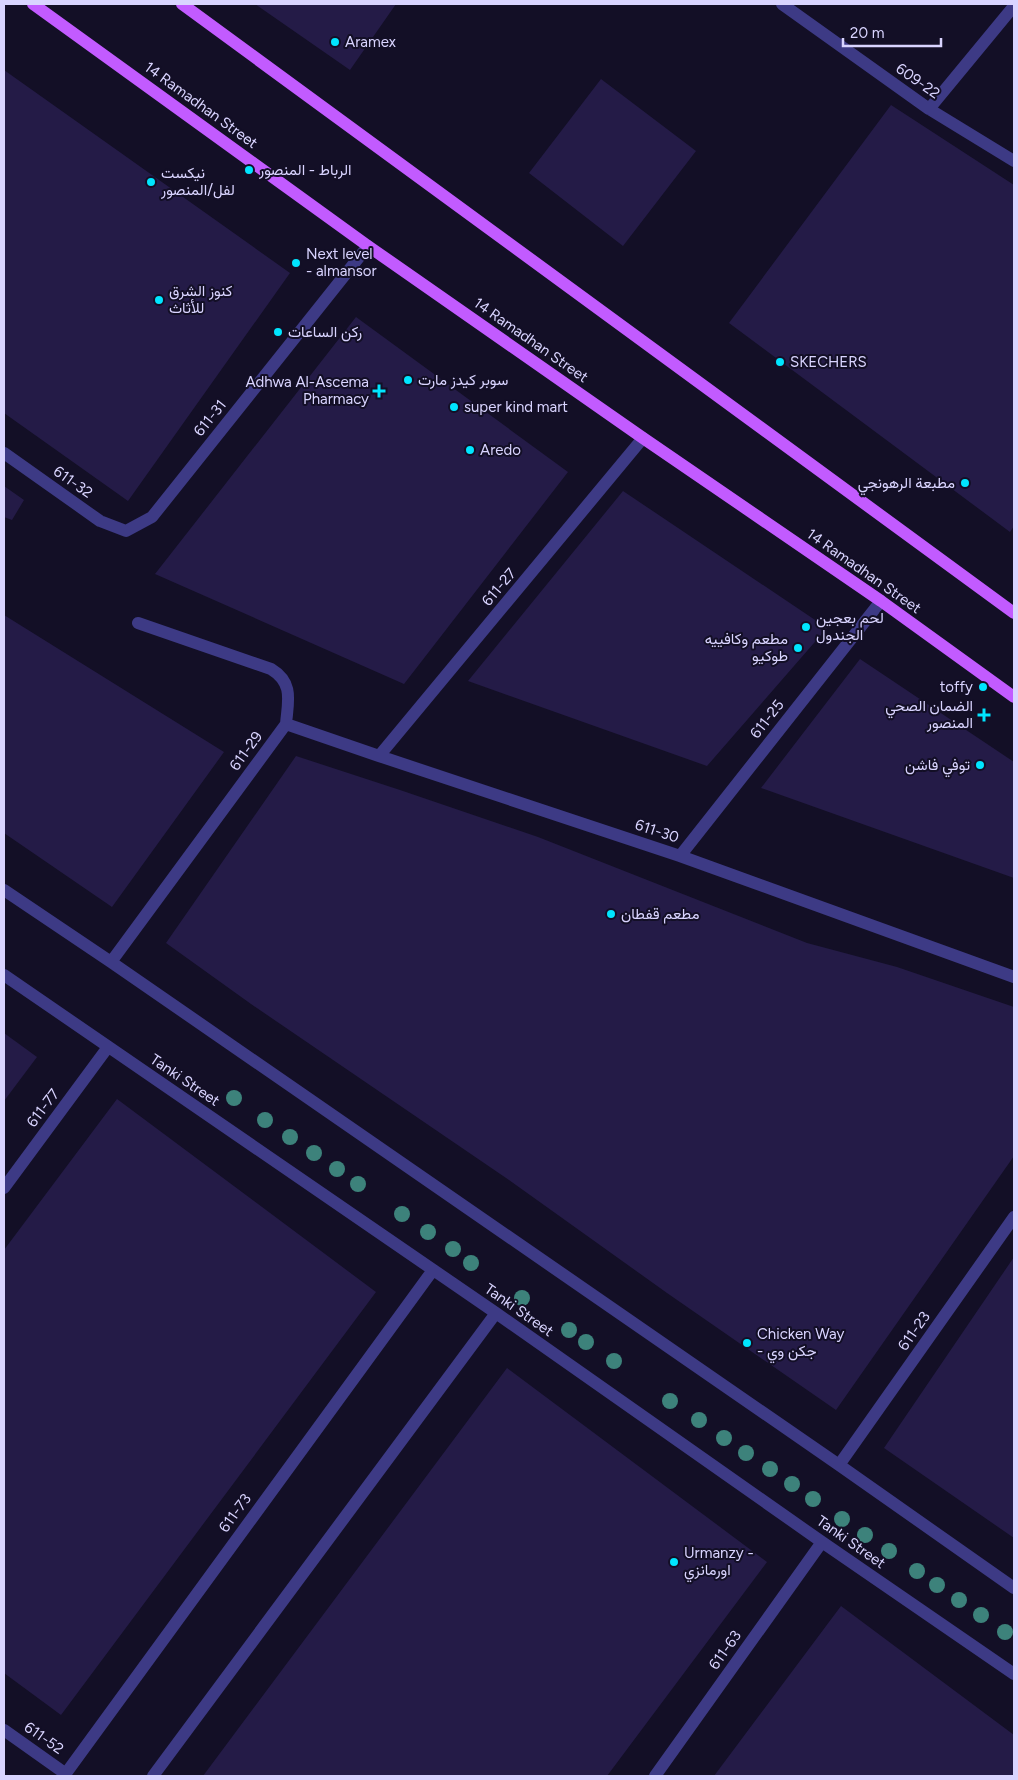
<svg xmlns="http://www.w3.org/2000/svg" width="1018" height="1780" font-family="Figtree,Vazirmatn,sans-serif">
  <rect width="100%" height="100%" fill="#130f26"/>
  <!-- building -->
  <path fill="#241b47" d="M255,4H396L350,70Z
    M4,70L290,273L128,501L4,413Z
    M601,79L696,151L623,246L529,173Z
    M891,105L1014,185V526L1010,532L729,323Z
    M356,317L568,472L404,684L155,574Z
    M4,486L24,500L12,520L4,517Z
    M623,491L827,628L707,766L468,681Z
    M4,615L224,752L112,907L4,833Z
    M860,659L1014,762V878L761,788Z
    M296,756L400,790L538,837L807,943L897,967L1014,1007V1156L836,1410L667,1293L509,1180L251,1004L166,943Z
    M4,1033L37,1057L4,1101Z
    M117,1099L376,1292L61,1715L4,1673V1250Z
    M1014,1257V1538L884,1448Z
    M507,1368L767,1562L607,1776H203Z
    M841,1606L1014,1735V1776H714Z"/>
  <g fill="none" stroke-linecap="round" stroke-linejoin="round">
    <!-- minor -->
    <path stroke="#3d3a85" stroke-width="12" d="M782,4L929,109L1014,161
      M929,109L1014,6
      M4,453L100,521L126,531L152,517L368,246
      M286,724L379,756L680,856L1014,977
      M379,756L643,438
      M680,856L881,601
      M4,890L111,962L839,1465L1014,1588
      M111,962L286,724C288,701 294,683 271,669L138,623
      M4,975L496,1313L822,1542L1014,1674
      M4,1188L108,1047
      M839,1465L1014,1217
      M4,1730L66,1774
      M64,1776L433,1270
      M153,1776L496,1313
      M655,1776L822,1542"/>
    <!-- major -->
    <path stroke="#c25bff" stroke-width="12" d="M33,4L368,246L643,438L881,601L1014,697
      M182,4L1014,613"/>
  </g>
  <!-- trees -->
  <g fill="#3d827b">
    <circle cx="234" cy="1098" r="8"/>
    <circle cx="265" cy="1120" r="8"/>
    <circle cx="290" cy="1137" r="8"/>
    <circle cx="314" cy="1153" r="8"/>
    <circle cx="337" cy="1169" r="8"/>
    <circle cx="358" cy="1184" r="8"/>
    <circle cx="402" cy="1214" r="8"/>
    <circle cx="428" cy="1232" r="8"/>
    <circle cx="453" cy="1249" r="8"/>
    <circle cx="471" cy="1263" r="8"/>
    <circle cx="522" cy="1298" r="8"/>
    <circle cx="569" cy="1330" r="8"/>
    <circle cx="586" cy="1342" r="8"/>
    <circle cx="614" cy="1361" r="8"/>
    <circle cx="670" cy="1401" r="8"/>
    <circle cx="699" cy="1420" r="8"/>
    <circle cx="724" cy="1438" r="8"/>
    <circle cx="746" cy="1453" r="8"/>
    <circle cx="770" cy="1469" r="8"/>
    <circle cx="792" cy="1484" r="8"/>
    <circle cx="813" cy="1499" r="8"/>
    <circle cx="842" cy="1519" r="8"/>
    <circle cx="865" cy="1535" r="8"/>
    <circle cx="889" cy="1551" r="8"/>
    <circle cx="917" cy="1571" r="8"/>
    <circle cx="937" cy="1585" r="8"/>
    <circle cx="959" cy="1600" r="8"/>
    <circle cx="981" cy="1615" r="8"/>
    <circle cx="1005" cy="1632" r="8"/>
  </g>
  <!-- markers -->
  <g fill="#00e5ff" stroke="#130f26" stroke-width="2">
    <circle cx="335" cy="42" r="5"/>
    <circle cx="249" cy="170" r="5"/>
    <circle cx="151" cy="182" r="5"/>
    <circle cx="296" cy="263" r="5"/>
    <circle cx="159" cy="300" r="5"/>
    <circle cx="278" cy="332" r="5"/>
    <circle cx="780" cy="362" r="5"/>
    <circle cx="408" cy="380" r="5"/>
    <path d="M376.5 383.5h5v5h5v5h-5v5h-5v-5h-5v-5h5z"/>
    <circle cx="454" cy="407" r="5"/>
    <circle cx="470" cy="450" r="5"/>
    <circle cx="965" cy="483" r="5"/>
    <circle cx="806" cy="627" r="5"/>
    <circle cx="798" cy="648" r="5"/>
    <circle cx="983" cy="687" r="5"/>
    <path d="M981.5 707.5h5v5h5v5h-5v5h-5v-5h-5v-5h5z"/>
    <circle cx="980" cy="765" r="5"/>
    <circle cx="611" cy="914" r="5"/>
    <circle cx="747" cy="1343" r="5"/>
    <circle cx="674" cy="1562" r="5"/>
  </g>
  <g text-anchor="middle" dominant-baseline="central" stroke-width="4" stroke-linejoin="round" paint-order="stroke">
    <!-- poi labels -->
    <g font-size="15" fill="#d9d4ff" stroke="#130f26" text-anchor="start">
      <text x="345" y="42">Aramex</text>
      <text x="259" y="170">الرباط - المنصور</text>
      <text x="161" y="173">نيكست<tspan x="161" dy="17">لفل/المنصور</tspan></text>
      <text x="306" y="254">Next level<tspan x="306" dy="17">- almansor</tspan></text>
      <text x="169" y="291">كنوز الشرق<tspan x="169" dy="17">للأثاث</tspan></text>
      <text x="288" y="332">ركن الساعات</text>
      <text x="790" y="362">SKECHERS</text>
      <text x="418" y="380">سوبر كيدز مارت</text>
      <text x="369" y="382" text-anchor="end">Adhwa Al-Ascema<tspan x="369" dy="17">Pharmacy</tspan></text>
      <text x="464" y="407">super kind mart</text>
      <text x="480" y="450">Aredo</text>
      <text x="955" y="483" text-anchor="end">مطبعة الرهونجي</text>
      <text x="816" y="618">لحم بعجين<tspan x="816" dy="17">الجندول</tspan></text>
      <text x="788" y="639" text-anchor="end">مطعم وکافییه<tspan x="788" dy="17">طوکیو</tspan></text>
      <text x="973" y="687" text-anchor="end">toffy</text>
      <text x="973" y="706" text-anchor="end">الضمان الصحي<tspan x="973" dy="17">المنصور</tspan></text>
      <text x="970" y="765" text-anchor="end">توفي فاشن</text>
      <text x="621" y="914">مطعم قفطان</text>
      <text x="757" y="1334">Chicken Way<tspan x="757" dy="17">- جكن وي</tspan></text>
      <text x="684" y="1553">Urmanzy -<tspan x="684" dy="17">اورمانزي</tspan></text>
    </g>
    <!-- street labels -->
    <g font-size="15" fill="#d9d4ff" stroke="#130f26">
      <text transform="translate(918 81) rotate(35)">609-22</text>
      <text transform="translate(201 105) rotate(36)">14 Ramadhan Street</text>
      <text transform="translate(531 340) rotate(35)">14 Ramadhan Street</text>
      <text transform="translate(210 418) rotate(-51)">611-31</text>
      <text transform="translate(73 482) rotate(35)">611-32</text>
      <text transform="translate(864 571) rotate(35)">14 Ramadhan Street</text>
      <text transform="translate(499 587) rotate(-50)">611-27</text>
      <text transform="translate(767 719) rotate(-52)">611-25</text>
      <text transform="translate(246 751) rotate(-54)">611-29</text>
      <text transform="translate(657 831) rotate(18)">611-30</text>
      <text transform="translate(185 1080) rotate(34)">Tanki Street</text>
      <text transform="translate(43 1108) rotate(-53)">611-77</text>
      <text transform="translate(519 1310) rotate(35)">Tanki Street</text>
      <text transform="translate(914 1331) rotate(-55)">611-23</text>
      <text transform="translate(235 1513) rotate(-54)">611-73</text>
      <text transform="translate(851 1542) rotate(35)">Tanki Street</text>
      <text transform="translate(725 1650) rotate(-54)">611-63</text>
      <text transform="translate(44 1738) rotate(35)">611-52</text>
    </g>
  </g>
  <!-- border -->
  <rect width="1018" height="1780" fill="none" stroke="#d9d4ff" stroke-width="10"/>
  <!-- scale -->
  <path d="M843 38v8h98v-8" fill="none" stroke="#d9d4ff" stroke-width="2.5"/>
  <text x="850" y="38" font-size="15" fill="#d9d4ff" stroke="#130f26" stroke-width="4" paint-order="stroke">20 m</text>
</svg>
